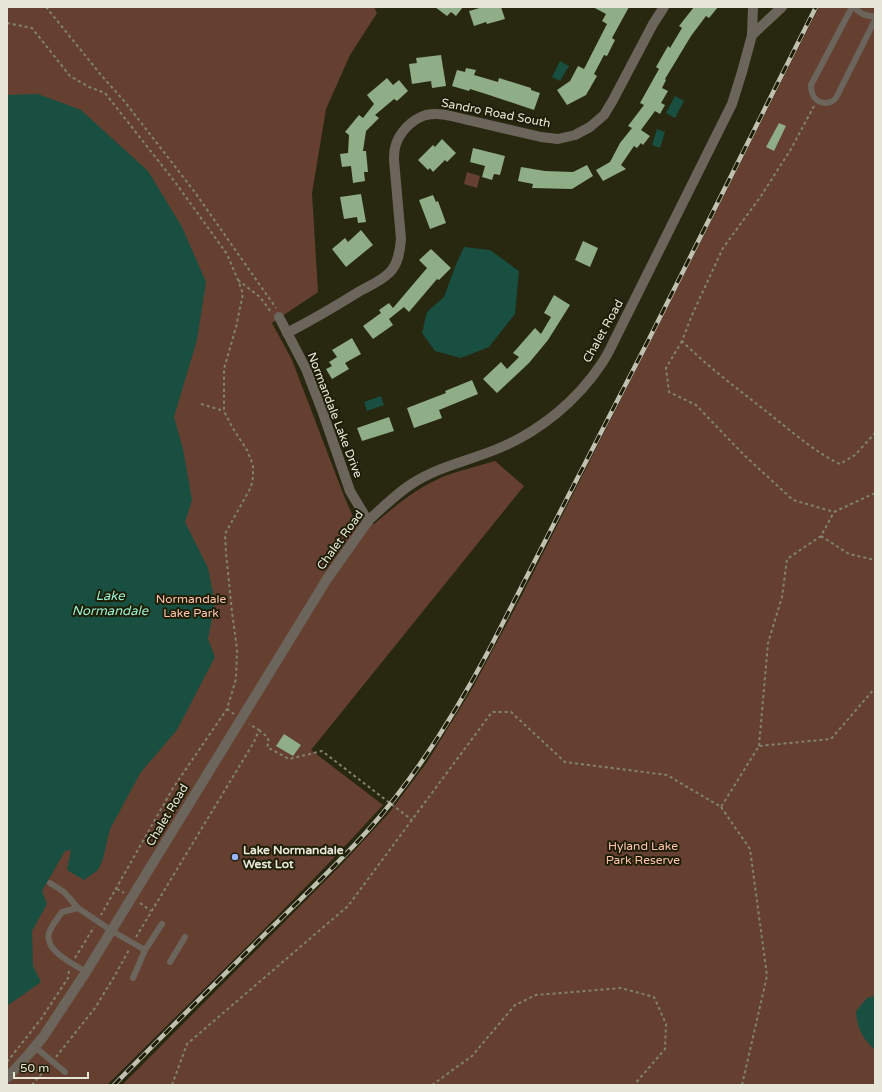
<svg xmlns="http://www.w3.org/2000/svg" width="882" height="1092" font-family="'Varela Round',sans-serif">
  <rect width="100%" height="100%" fill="#282710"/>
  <!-- green -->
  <path fill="#654031" d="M7,7H374L377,13L350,55L326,109L312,193L318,292L272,323L292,360L344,496L354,519L374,524C396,505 418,487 445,476C461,470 479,466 495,461L524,486L311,750L383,805C295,902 200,992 107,1085H7Z
    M819,7H875V1085H122L343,863L389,813L427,762L472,689L521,597Z
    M467,172L480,176L477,188L464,184Z"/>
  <!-- water -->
  <path fill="#194f40" d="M560,61L569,66L560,81L552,77Z
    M38,94L81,110L148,171L182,227L206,282L197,340L174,417L183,449L192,500L185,522L208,568L215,604L208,639L215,657L177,730L141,772L110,829L103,859L98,870L84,880L67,870L71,850L65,851L42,891L47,904L32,931L33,966L41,982L7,1006V95Z
    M675,96L684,101L675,118L666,113Z
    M657,129L665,132L660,148L652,145Z
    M464,247L490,250L519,271L515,314L489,347L461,358L435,351L422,333L427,312L444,297L455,267Z
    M381,396L384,405L367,411L364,402Z
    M875,996V1050C862,1038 857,1028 856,1011L867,998Z"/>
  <!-- building -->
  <path fill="#8fad86" d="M435,7H463L456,16L451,12L447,16Z
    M483,7H501L505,19L487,24L486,22L474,26L469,11Z
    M593,7H629L612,38L615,40L607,56L604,55L594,74L597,76L586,95L567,105L557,90L570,81L578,66L584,69L607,24L602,21L606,14Z
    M694,7H718L709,18L706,16L691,36L665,79L666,80L662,88L668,91L661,103L665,105L660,114L655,111L641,130L650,136L643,145L641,143L637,148L634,146L621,165L626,169L603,181L596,170L610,162L620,143L632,128L628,126L644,105L640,103L659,69L656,67L668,46L670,48L682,28L679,26Z
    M441,55L446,86L432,88L431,81L412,84L409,64L417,63L416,58Z
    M466,68L476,70L474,75L498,82L499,78L531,88V90L540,93L534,110L486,94L470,89L469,91L452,86L457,70L465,72Z
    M387,78L393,85L399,80L408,91L397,101L394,99L375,115L379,118L366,131L363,151H366L368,172H364L365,181L353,183L351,166L342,167L340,154L348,153L349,135L345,132L359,115L363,118L374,104L367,95Z
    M779,123L786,126L774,151L766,147Z
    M442,139L456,153L447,162L445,160L433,172L430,168L428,170L418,160L433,145L435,147Z
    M473,148L505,156L500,175L494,174L492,180L482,177L485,166L470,162Z
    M587,165L593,176L572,189L532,188L533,184L518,181L521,167L545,171L573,172Z
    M361,194L366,222L358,223L357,217L344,219L340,197Z
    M433,195L436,202L438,201L446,223L430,229L419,200Z
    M361,230L373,245L346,267L332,249L345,238L348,242Z
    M583,241L598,248L590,267L575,260Z
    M431,249L451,268L439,280L437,279L409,312L404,307L389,319L393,325L373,339L363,326L381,313L379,310L389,303L393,308L427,268L419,260Z
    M554,295L570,305L548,340L529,363L497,393L483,379L501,362L507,369L519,357L513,353L535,328L541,334L551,317L544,313Z
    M352,338L361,354L345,363L349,369L332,379L326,369L332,366L329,362L337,357L332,350Z
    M472,380L478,394L439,410L442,418L414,428L407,408L446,393L445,391Z
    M389,417L394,431L362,441L357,428Z
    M284,734L301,745L293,756L276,746Z"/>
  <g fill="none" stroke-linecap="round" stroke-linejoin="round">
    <!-- path -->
    <path stroke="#82826f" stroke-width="2" stroke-dasharray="3 3" stroke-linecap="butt" d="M46,7L101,75L125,102L194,191L276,308
      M7,23L32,28L70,76L89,87L105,93L175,182L227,254L238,280L243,294L236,327L224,369V411L232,427L247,450L253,465V477L251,487L225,534L226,553L232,612L237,649L236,679L227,709L173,788L101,915
      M814,106L791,149L761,196L723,248L692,315L682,341C708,367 738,389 767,412C790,430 813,451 840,464L855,455L875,433
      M238,280L260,297L271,312
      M682,341L666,368L669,392L696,405L744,455L793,500L834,512L875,493
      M201,404L224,411
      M821,536L849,554L875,560
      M227,709L234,714
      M259,730L266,736L269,741L267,747L289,759L322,751L412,820
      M759,746L768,643L782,597L787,559L821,536L834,512
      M721,807L750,849L767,976L742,1085
      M117,889L124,893
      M140,903L151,911
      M136,937L254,742L259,730L249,724
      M75,958L94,927
      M56,1057L95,1008L114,977L129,950
      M7,1062L41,1019L68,978L69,971
      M32,1085L48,1066
      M172,1085L187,1044L348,906L492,712H511L565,762L667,775L721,807L759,746L831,739L875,688
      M432,1085L472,1056L515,1005L536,995L621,988L654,997L666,1024L665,1049L634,1085"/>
    <!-- service -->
    <path stroke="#6c655b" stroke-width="6" d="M852,7L811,85C811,94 815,103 826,103C829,103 832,102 835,99C836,98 837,96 838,94L875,20
      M854,7C860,14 866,17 875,16
      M50,883L64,892L78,908
      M170,962L185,937
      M86,972C74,964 44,951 49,933C51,926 58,918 62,912L78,908L112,931L145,950
      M133,978L145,950L162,924
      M35,1047L65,1072"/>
    <!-- minor -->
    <path stroke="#6c655b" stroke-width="10" d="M753,7L752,35L782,7
      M287,333C312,320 336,306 360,291C369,286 381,281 389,273C398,265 400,251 401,239L394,160C394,156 394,152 395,148C398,133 412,119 426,115C435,113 443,114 451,116L541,137L558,139L575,135L590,127L604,115L613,100L653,24L664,7
      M368,521C381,509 395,495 410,485C436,467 468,461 497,449C539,432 577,401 602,363C607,356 611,347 615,339L732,104L742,72L752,35"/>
    <!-- tertiary -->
    <path stroke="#6c655b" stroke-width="10" d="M7,1078L28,1055L43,1037L86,972L327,579L368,521L350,491L323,413L306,369L279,317"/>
    <!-- rail casing -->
    <g stroke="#c1c1b1" stroke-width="4.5">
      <path id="rail" d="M114,1085C164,1034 215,984 266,933C301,899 337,865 370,828C417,775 456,712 489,650L647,343L816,7"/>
    </g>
    <!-- rail -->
    <use href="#rail" stroke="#1e1d06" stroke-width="3" stroke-dasharray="9" stroke-linecap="butt"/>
  </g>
  <!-- markers -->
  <circle fill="#99b5fd" stroke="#1e1d06" stroke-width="1.5" cx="235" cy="857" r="4"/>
  <g text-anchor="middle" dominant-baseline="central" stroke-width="4" stroke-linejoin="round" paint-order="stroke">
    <!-- street labels -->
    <g font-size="12" fill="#e7e7d9" stroke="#1e1d06">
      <text transform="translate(496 113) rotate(11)">Sandro Road South</text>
      <text transform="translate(603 331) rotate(-61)">Chalet Road</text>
      <text transform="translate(335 415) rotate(69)">Normandale Lake Drive</text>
      <text transform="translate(340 540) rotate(-54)">Chalet Road</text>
      <text transform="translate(167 815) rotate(-59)">Chalet Road</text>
    </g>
    <!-- park labels -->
    <g font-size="12" fill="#fec3ad" stroke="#1e1d06">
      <text x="191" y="599">Normandale<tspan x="191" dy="14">Lake Park</tspan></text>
      <text x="643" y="846">Hyland Lake<tspan x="643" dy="14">Park Reserve</tspan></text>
    </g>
    <!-- poi labels -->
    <g font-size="12" font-weight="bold" fill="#e7e7d9" stroke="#1e1d06" text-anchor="start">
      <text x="243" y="850">Lake Normandale<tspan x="243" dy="14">West Lot</tspan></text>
    </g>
    <!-- water labels -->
    <g font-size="13" font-style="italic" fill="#98eed1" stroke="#1e1d06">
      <text x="110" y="596">Lake<tspan x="110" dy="15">Normandale</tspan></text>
    </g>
  </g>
  <!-- border -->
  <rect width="882" height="1092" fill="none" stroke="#e7e7d9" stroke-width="16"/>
  <!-- scale -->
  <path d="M14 1072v6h74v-6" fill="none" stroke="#e7e7d9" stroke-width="2"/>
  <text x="20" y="1072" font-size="12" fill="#e7e7d9" stroke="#1e1d06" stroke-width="3" paint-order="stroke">50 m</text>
</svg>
